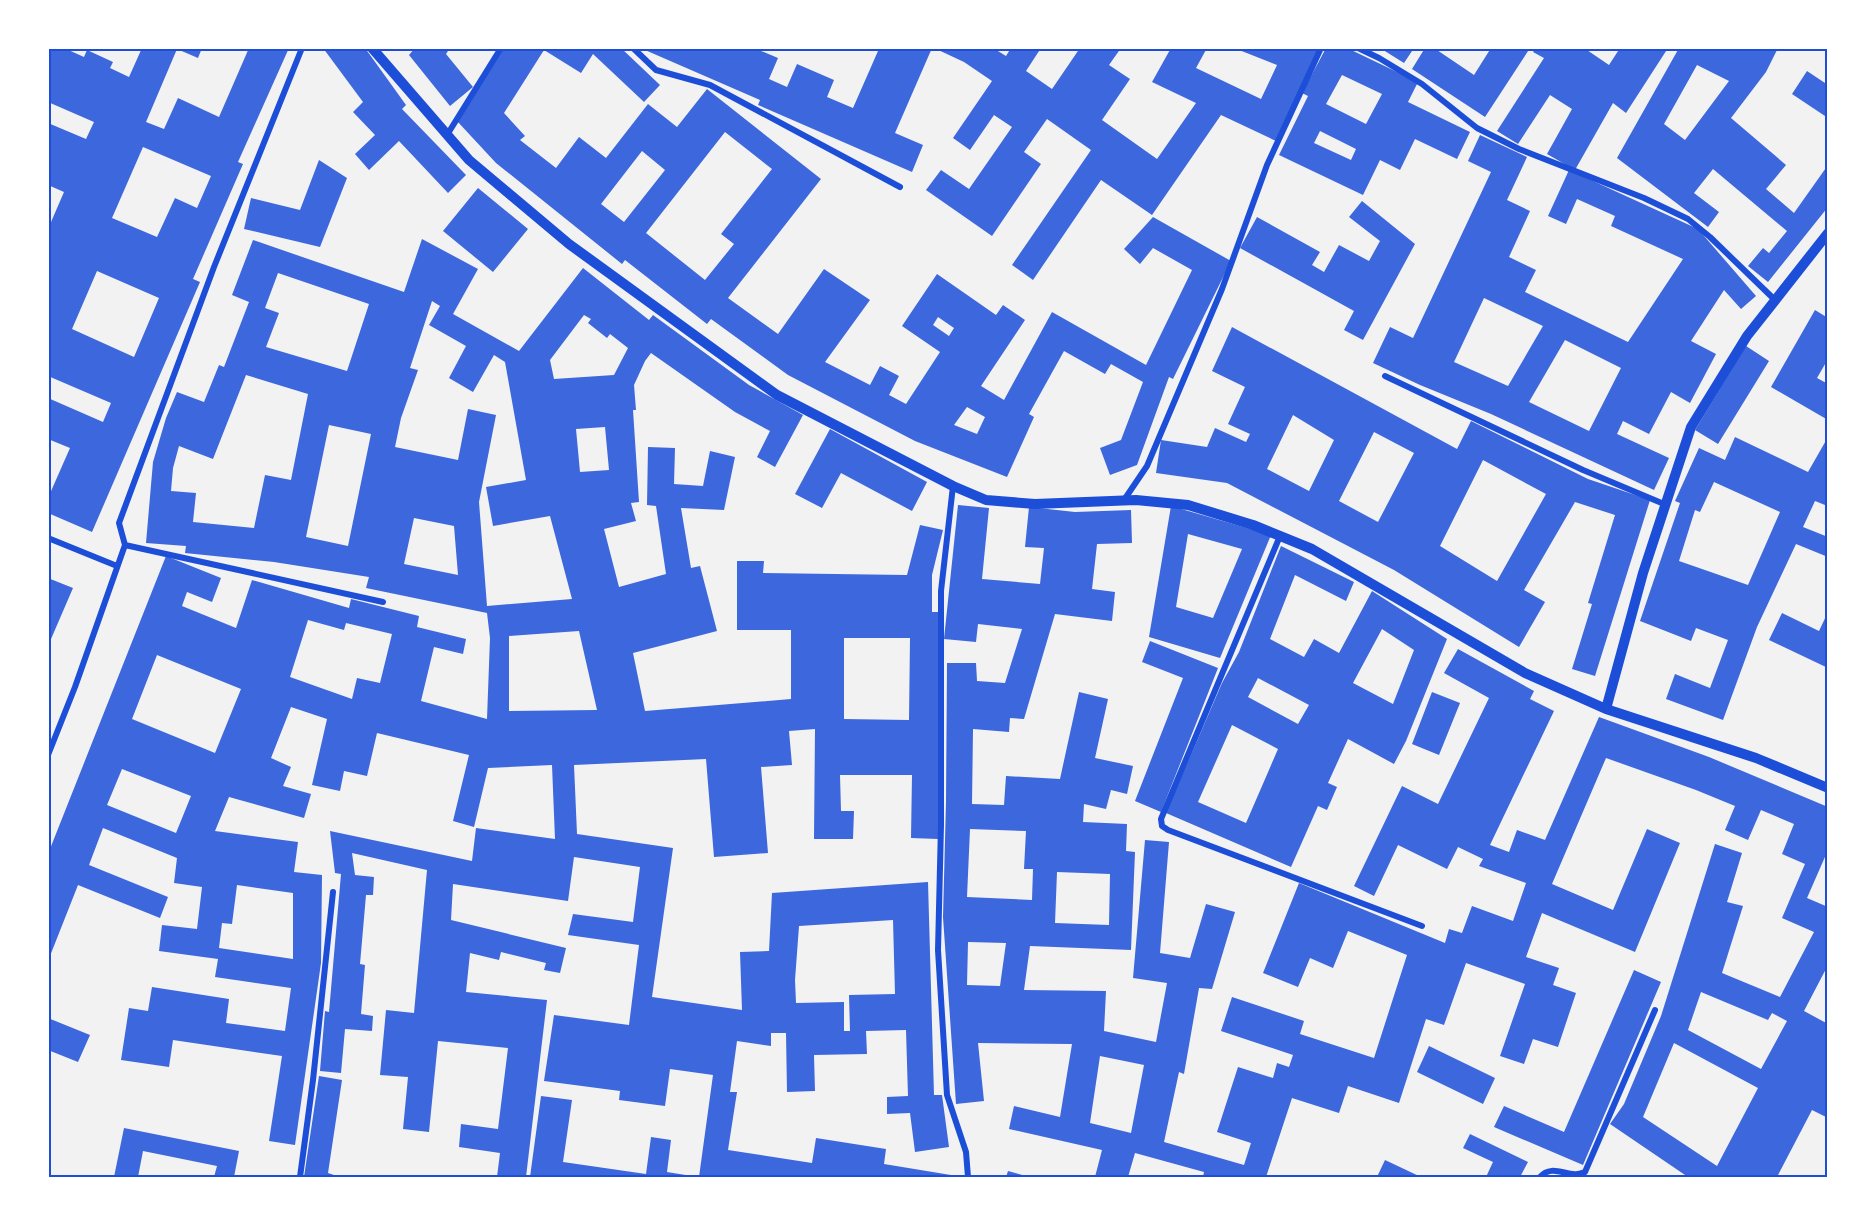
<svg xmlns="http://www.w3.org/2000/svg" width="1876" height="1225" font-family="'Nunito Sans',sans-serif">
  <rect width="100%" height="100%" fill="#f2f2f2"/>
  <!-- building -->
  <path fill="#3d67dc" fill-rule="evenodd" d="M48,48H64L84,57L87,50L113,62L110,68L129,77L142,48H202L198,58L177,49L146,122L164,129L178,98L219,117L249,48H289L238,162L243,164L193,279L200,282L92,532L48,513V498L70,448L48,439V398L103,422L111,403L48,376V229L64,192L48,185V123L86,139L94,122L48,102ZM143,147L211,176L197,208L175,198L157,237L112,218ZM97,271L159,298L134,357L72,329Z
    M323,48H365L406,105L402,109L466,175L448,193L399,141L369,170L355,154L375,135L353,112L363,102Z
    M415,48H450L446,54L473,87L450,106L409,55Z
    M503,48H621L660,85L644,102L593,54L581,73L544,50L504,113L525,136L520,140L556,168L579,137L606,158L648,104L677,127L707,89L821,179L728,298L778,334L824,269L870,300L825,362L870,385L880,366L899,376L889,395L906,404L940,352L902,326L937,274L996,315L1003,305L1025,320L981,386L1004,400L1052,312L1146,365L1192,270L1153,248L1140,264L1124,249L1153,217L1231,261L1173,379L1169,377L1137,465L1110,475L1100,448L1121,440L1143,382L1111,364L1105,374L1064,351L1029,414L1034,417L1007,477L915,441L788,375L711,319L707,324L625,260L622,264L496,163L457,121ZM725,132L772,169L721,234L734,244L705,280L646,233ZM642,151L665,170L624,222L601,204ZM938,317L954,328L949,336L933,325ZM967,407L985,417L977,434L954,425Z
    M645,48H754L778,58L769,79L787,87L797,64L834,80L827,97L853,108L878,51L872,48H932L895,133L923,145L912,172L758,105L760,100L645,50Z
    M934,48H993L1006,56L1011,48H1041L1026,71L1052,89L1080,48H1121L1109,65L1130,79L1102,120L1157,159L1196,103L1152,82L1171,48H1207L1196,68L1261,99L1277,65L1234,48H1319L1276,141L1221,115L1152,215L1101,180L1033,280L1012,265L1091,150L1047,119L1024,152L1041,164L992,236L926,190L941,170L969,189L1012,127L994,115L970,150L953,138L992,81L964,62Z
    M1326,48H1347L1418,82L1408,102L1470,132L1457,159L1415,139L1400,170L1380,160L1363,195L1279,155L1308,96L1302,93ZM1342,75L1382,94L1366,124L1326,104ZM1320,131L1356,149L1351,160L1314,143Z
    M1380,48H1414L1404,63Z
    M1425,48H1434L1474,75L1491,48H1530L1485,117L1412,69Z
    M1536,48H1584L1609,65L1620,48H1668L1626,113L1613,103L1575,170L1547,154L1572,109L1550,95L1518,144L1497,131L1544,58L1533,52Z
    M1679,48H1778L1766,72L1731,118L1786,165L1766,189L1794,213L1828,165V207L1768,282L1748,266L1763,248L1769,253L1787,231L1713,169L1694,193L1719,212L1708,227L1617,158ZM1697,65L1729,81L1685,140L1664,124Z
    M1807,71L1828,85V118L1792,94Z
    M1480,135L1527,157L1507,200L1530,211L1509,257L1536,270L1525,292L1628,342L1683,259L1611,226L1615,216L1577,199L1566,224L1548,216L1569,170L1698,229L1756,296L1741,309L1724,290L1691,341L1716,354L1690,403L1671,392L1649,434L1623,421L1617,434L1669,458L1654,490L1491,414L1420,385L1373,363L1390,327L1413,338L1491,172L1468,161ZM1484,298L1543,326L1508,386L1454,362ZM1565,340L1621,368L1589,431L1529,402Z
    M319,160L347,178L320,247L244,229L251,198L300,210Z
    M478,188L528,229L493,272L443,231Z
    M1362,201L1415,244L1363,340L1344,330L1354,311L1240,248L1257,217L1320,252L1312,265L1324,272L1339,245L1369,261L1380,241L1349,217Z
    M422,239L478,269L453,314L519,351L583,268L649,320L653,315L749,385L803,415L775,467L757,457L770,431L735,412L651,353L645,361L634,385L636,410H633L639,502L631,503L636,521L604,529L619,587L666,574L656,506L647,505L648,447L675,448L674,484L703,486L710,451L735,457L724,510L681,508L691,568L700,566L717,631L633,653L645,711L791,699V630H737V561H764L763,573L907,575L920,525L943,530L932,575V612H939L938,839L911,838L912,775H840L841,811H854L853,839H814L815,729L789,731L792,765L761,767L768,853L714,857L706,759L574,765L577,834L673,848L652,997L742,1010L740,952L769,951L772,893L928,882L934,1095H942L949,1147L915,1152L910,1113L887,1114V1097L908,1096L906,1030L866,1031L867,1054L814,1055L815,1091L787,1092L786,1033H771V1046L737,1041L730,1092H737L728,1150L812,1163L816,1138L886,1149L884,1164L963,1177H699L713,1075L670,1069L665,1106L619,1100L620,1091L544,1081L554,1015L629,1025L639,945L568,935L573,914L633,922L640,867L574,857L568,901L453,884L451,920L566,948L560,973L544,970L546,963L501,952L499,960L470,953L466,992L547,1000L526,1177H497L500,1153L459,1147L461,1124L498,1129L508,1048L438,1041L429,1132L403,1129L408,1077L380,1075L386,1010L414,1013L427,870L352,853L355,875L374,877L373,895H366L360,964L365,965L361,1014L373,1016L372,1031L345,1029L341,1073L320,1071L325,1011L329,1012L341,874L335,873L330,831L472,861L476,828L555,839L552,765L488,768L474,827L453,821L469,755L377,733L367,776L344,771L340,791L312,785L327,719L291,707L271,758L291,767L283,786L311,794L304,818L229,797L215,831L298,842L294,872L322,875L321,963L295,1145L269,1141L282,1056L173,1040L169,1067L121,1060L129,1008L148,1011L152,987L229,999L226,1023L285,1031L291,988L215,977L218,959L159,951L162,925L197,929L202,887L174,883L177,858L103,828L89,865L168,897L160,918L78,885L48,961V854L166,556L221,578L212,602L187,592L182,606L236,628L252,580L349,608L351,599L419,616L417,627L466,639L463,654L434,647L421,701L487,719L490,638L487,613L366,588L369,577L274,562L185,553L186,546L146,543L153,462L166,418L177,392L204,402L219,365L224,367L249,302L232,295L253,240L404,292ZM278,273L369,304L347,371L266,347L279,313L265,308ZM432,301L440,306L429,325L466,346L449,378L473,392L494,355L505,362L526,480L486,487L493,526L550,516L572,599L487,606L479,502L496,415L468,409L458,460L395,447L401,418L418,370L410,368ZM584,315L591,319L588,323L607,338L610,334L628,348L614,375L554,379L550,360ZM246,375L308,394L291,480L265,475L254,528L193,522L196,493L171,491L173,468L179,446L213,459ZM329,425L371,434L348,546L306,537ZM605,427L609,470L580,472L576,429ZM414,518L454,526L458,575L404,564ZM308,620L344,630L346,623L392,634L380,683L357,678L352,699L290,677ZM579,631L597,710L509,711V636ZM844,638H910L909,720L844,719ZM157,655L241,689L215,753L132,719ZM122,769L191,796L176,833L107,805ZM237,885L293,893V959L219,948L222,923L232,924ZM893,920L895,994L849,995L850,1031H844V1002L796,1003L795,980L799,926Z
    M1815,310L1828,318V359L1817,378L1828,384V420L1771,387Z
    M1232,327L1457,449L1471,421L1588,479L1650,500L1595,676L1572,669L1592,604L1588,603L1615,515L1575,502L1524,590L1545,602L1519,647L1394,570L1227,483L1156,473L1161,440L1207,447L1215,428L1246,442L1250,434L1228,424L1245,387L1212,371ZM1293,415L1334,440L1309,491L1267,469ZM1374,432L1414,453L1378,522L1339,501ZM1483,460L1546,494L1497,581L1440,546Z
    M1746,346L1769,361L1718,444L1695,430Z
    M830,429L927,482L912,511L841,473L822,508L795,494Z
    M1735,437L1808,472L1828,437V501L1825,505L1815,501L1803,527L1828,537V557L1796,544L1757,627L1723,720L1666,699L1675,674L1710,688L1728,640L1696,628L1691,641L1640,621L1680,503L1675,501L1699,448L1725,460ZM1714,482L1780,512L1748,585L1679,561L1695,510L1700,512Z
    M958,505L989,508L982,579L1040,584L1044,548L1025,547L1029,507L1075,512L1131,510L1132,543L1097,544L1092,589L1115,592L1112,621L1055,614L1024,719L1010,718L1009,732L973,729L972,804L1004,805L1006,776L1060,779L1079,692L1108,699L1095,758L1133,766L1127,794L1111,790L1106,809L1084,804L1083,822L1127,824L1126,851L1135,852L1131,950L1030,946L1024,990L1106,991L1104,1031L1156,1042L1167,983L1133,978L1145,840L1169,842L1160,953L1190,958L1206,904L1235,912L1212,989L1199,988L1184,1074L1179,1072L1164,1142L1244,1165L1251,1143L1217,1132L1238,1067L1273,1078L1277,1063L1289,1067L1293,1055L1221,1031L1232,997L1304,1021L1300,1034L1374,1058L1407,955L1348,931L1333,968L1310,958L1298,987L1263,973L1299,883L1445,943L1449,929L1462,933L1472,906L1513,921L1526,883L1479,866L1483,859L1458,847L1447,869L1398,845L1374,896L1354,886L1402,786L1438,804L1489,698L1444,673L1458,649L1534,691L1530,699L1554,711L1490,845L1509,852L1517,830L1545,840L1599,717L1709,757L1828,807V850L1807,898L1828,907V965L1804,1011L1828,1024V1118L1812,1110L1777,1177H1688L1610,1124L1624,1104L1661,1016L1715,844L1742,853L1727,902L1743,906L1722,973L1780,997L1814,932L1782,918L1805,864L1782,854L1794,824L1761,810L1748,840L1725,830L1735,806L1696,790L1606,758L1552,884L1613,910L1647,829L1680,843L1635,952L1542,913L1526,957L1559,968L1553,985L1576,993L1558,1047L1533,1039L1524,1064L1500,1056L1525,984L1466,963L1444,1025L1426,1019L1399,1103L1348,1086L1339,1113L1292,1098L1266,1177H1203L1204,1172L1135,1153L1128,1177H1095L1102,1150L1009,1129L1014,1106L1060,1117L1072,1044L978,1043L984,1101L956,1104L943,917L946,802L947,663H976L977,681L1005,683L1022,629L978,624L976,642L944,639ZM970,829L1026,831L1024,869H1033L1032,900L967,897ZM1057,872L1110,874L1109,925L1055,923ZM968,942L1006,943L1000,986L967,985ZM1701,992L1768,1020L1772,1013L1787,1021L1761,1069L1688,1030ZM1674,1043L1758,1088L1717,1166L1643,1117ZM1100,1056L1144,1065L1131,1133L1090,1123Z
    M1171,506L1271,535L1220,658L1149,637ZM1188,534L1242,549L1213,618L1176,607Z
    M1281,546L1354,582L1346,601L1295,575L1270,639L1304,657L1314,639L1339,653L1372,591L1447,639L1406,741L1394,764L1348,739L1328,783L1337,787L1327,810L1318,806L1291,867L1166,813L1222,683L1239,652ZM1382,629L1414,650L1393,704L1353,683ZM1258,678L1309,705L1298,724L1248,697ZM1232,725L1278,749L1246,823L1198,802Z
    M48,578L73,588L48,646Z
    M1828,612V668L1769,640L1782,613L1819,631Z
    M1150,641L1218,668L1161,812L1135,801L1183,678L1142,662Z
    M1432,692L1460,703L1439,755L1412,744Z
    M1634,970L1661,982L1583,1165L1494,1127L1504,1106L1564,1132Z
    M48,1018L90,1035L78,1062L48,1050Z
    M1429,1046L1495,1078L1483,1104L1417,1072Z
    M319,1076L342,1080L328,1173L340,1177H304Z
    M541,1096L572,1100L563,1162L646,1174L651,1137L671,1140L667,1172L698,1177H530Z
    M124,1128L239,1151L234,1177H214L217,1166L143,1151L138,1177H114Z
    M1470,1134L1528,1162L1520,1177H1486L1493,1162L1463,1148Z
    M1385,1160L1421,1177H1377Z
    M1008,1171L1026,1176V1177H1006Z"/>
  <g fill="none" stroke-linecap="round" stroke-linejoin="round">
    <!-- minor -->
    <path stroke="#1d4ed8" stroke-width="6" d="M633,48L656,70L710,85L900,187
      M1358,48L1379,58L1422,84L1477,128L1519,149L1644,198L1688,219L1710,237L1775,300
      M447,135L501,48
      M1385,376L1583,470L1664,504
      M953,486L941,591V825L938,950L947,1095L966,1152L968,1177
      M1124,500L1147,466L1222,289L1267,165L1321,48
      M1280,536L1161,819L1162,826L1168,830L1422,926
      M48,538L117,566
      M125,545L383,602
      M48,755L75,687L125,545L119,523L214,267L302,48
      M300,1177L313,1080L333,892
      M1540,1177C1553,1162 1570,1180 1585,1172L1655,1010"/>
    <!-- tertiary -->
    <path stroke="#1d4ed8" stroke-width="10" d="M372,48L469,160L569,244L777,395L953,486L986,500L1035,504L1136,500L1188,505L1253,525L1312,549L1525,673L1606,709L1756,758L1828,788
      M1606,709L1643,573L1691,427L1747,336L1828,233"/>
  </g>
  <!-- border -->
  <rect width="1876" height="1225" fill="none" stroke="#ffffff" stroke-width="99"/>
  <rect x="50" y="50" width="1776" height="1126" fill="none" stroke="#1d4ed8" stroke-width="2"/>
</svg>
